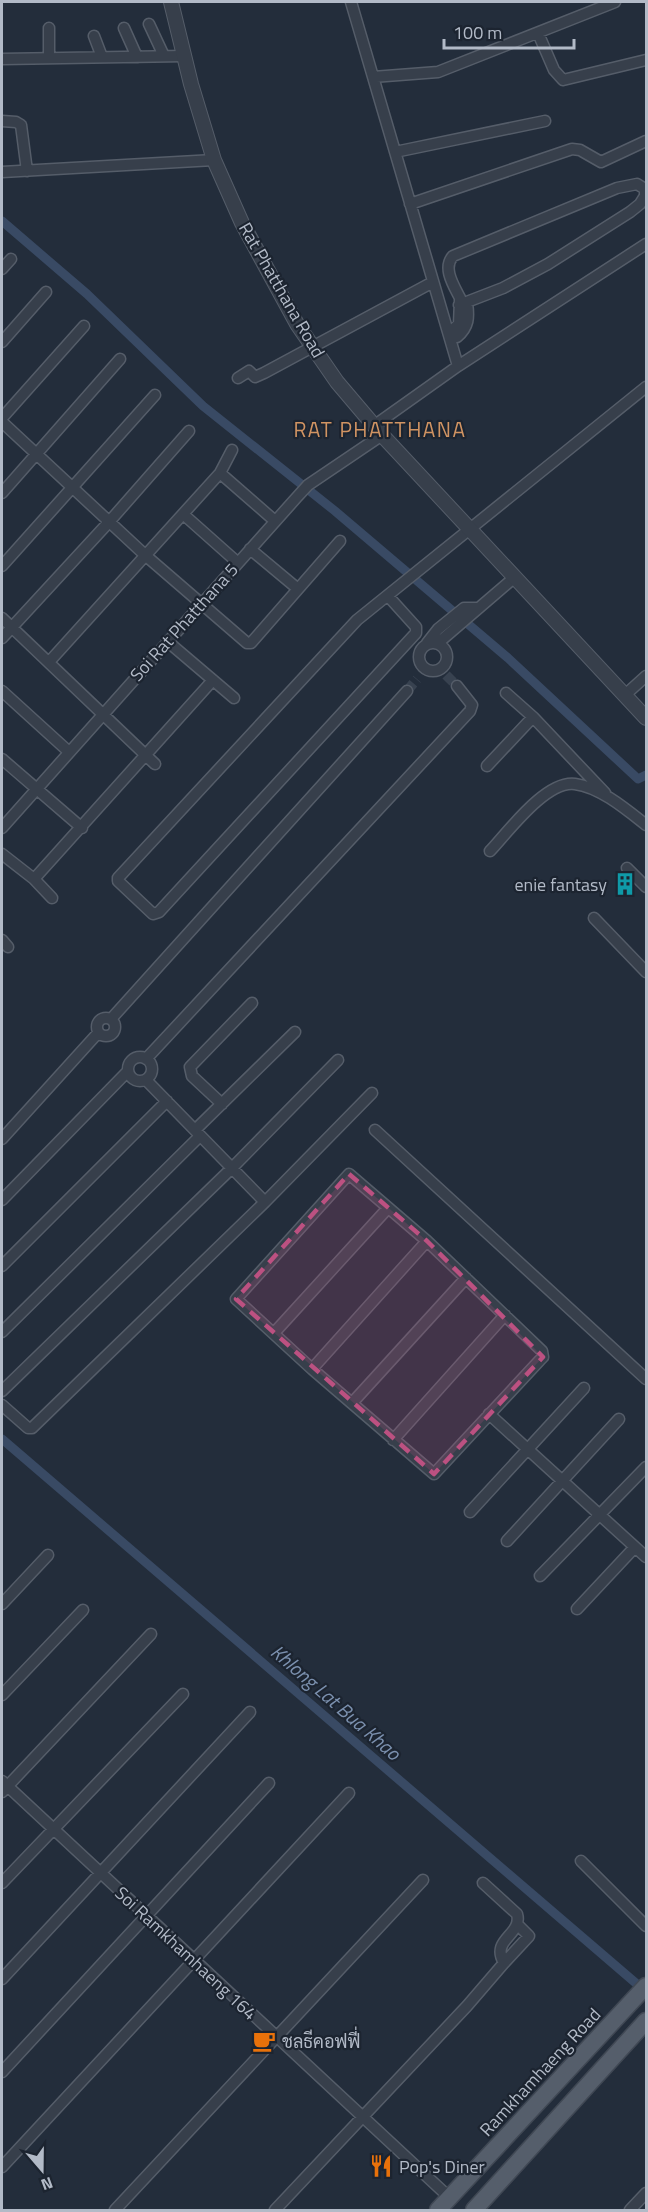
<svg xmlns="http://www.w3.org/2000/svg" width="648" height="2212" font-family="'Titillium Web',Sarabun,sans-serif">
  <rect width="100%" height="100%" fill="#232d3b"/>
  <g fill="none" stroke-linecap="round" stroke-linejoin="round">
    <!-- canal -->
    <path stroke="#394a64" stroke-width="9" d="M2,221L87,294L203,406L335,511L508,658L638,779L646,775
      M2,1439L645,1991"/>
    <!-- minor-tunnel -->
    <path stroke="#384250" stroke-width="10" stroke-dasharray="10 5" stroke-linecap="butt" d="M446,675L457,686
      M407,691L417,679"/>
    <!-- minor casing -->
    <g stroke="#555d69" stroke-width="13">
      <path id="minor" d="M351,2L458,366
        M149,24L164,56
        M124,28L137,57
        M538,33L554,70L563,80L646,60
        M94,36L102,57
        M49,58V28
        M2,59L184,56
        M373,77L438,72L615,2
        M2,121L16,122L21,125L27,171
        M395,152L545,121
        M2,172L214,160
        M410,204L572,149L580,150L601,162L646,141
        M2,269L11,259
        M460,298C454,286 442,268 453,256L617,188L637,184L645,189
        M459,305L503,288L548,264L630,212L640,204L645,196V189
        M449,333L459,324L460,300
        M457,337C469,327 469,317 467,303
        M2,342L46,292
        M238,378L249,371L255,377L264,373L433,282
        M2,418L84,326
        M2,422L145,555L247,643H251L340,541
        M375,425L458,366L646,244
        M220,473L275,521
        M2,493L120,359
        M183,514L237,562
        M250,549L298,589
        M2,566L155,395
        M388,596L416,627V633L159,912L153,914L118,881V878L357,620L646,387
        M2,618L155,764
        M2,638L109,522L189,431
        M167,641L234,698
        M419 657a14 14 0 1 1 28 0a14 14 0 1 1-28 0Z
        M427,643L438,629L464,608H479
        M438,643L515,577
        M49,662L220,473L232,450
        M2,691L68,751
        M506,693L533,717
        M625,695L646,676
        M2,759L82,828
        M487,766L533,717L605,793
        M2,828L297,497L308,485L382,435
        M490,851C508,832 546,780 575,784C600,787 627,810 646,825
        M2,854L34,879L52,898
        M627,868L646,887
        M34,879L213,680
        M594,918L646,972
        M2,940L8,947
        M97 1027a9 9 0 1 1 18 0a9 9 0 1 1-18 0Z
        M111,1019L407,691
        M128 1069a12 12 0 1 1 24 0a12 12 0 1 1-24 0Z
        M146,1059L470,711L472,705L457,686
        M146,1080L265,1202
        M222,1104L192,1076L190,1067L252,1003
        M195,1130L295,1032
        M375,1130L646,1379
        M2,1139L98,1033
        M349,1174L427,1241L542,1351L543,1357L540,1360L434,1474L312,1369L236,1299Z
        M2,1200L128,1071
        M2,1266L167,1101
        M2,1332L200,1136
        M274,1333L388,1208
        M312,1369L427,1241
        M2,1391L232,1168L338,1060
        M352,1403L466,1278
        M2,1405L28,1428H32L265,1202L372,1093
        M489,1414L646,1557
        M393,1440L505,1315
        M470,1512L584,1388
        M507,1541L619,1419
        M540,1576L646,1467
        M2,1604L48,1555
        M577,1609L635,1547
        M2,1695L83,1610
        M2,1781L450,2198
        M2,1792L151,1634
        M581,1861L646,1926
        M2,1883L183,1694
        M504,1963L529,1936L518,1925
        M2,1979L250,1712
        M2,2072L269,1783
        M2,2167L349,1793
        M115,2210L423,1880
        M275,2210L467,2006L504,1963C490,1939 523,1935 517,1914L483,1883
        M630,2210L646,2193"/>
    </g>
    <!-- tertiary casing -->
    <g stroke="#555d69" stroke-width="16">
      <path id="tertiary" d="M171,2L191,84L214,160L242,223L297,324L337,382L382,435L646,718"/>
    </g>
    <!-- primary casing -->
    <g stroke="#404854" stroke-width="19">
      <path id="primary" d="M438,2210L646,1986
        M474,2210L646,2021"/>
    </g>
    <!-- minor -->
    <use href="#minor" stroke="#373f4b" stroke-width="10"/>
    <!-- tertiary -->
    <use href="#tertiary" stroke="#373f4b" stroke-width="14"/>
    <!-- primary -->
    <use href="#primary" stroke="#555e6b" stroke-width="16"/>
  </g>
  <!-- marked area -->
  <path fill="#bc5181" fill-opacity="0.2" stroke="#bc5181" stroke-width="4.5" stroke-dasharray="12 8" stroke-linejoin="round" d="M349,1174L427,1241L543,1357L434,1474L236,1299Z"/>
  <!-- icons -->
  <defs>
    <g id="building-bare" transform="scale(1.8)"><path d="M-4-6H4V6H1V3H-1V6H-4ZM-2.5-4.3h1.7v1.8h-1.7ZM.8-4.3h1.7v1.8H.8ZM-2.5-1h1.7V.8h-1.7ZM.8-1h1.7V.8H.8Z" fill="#0f9aa8" stroke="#1c2430" stroke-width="2.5" paint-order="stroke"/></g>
    <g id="cafe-bare" transform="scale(1.8)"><path d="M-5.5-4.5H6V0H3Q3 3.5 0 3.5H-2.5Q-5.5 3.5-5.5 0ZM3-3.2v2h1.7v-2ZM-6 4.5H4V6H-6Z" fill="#e8710a" stroke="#1c2430" stroke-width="2.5" paint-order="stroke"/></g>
    <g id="restaurant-bare" transform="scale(1.8)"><path d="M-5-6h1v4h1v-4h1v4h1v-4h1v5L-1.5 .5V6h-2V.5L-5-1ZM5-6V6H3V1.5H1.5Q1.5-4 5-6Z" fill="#e8710a" stroke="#1c2430" stroke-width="2.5" paint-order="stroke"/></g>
  </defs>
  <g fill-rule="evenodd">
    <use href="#building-bare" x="625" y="884"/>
    <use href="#cafe-bare" x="264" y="2041"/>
    <use href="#restaurant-bare" x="381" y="2166"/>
  </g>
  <g text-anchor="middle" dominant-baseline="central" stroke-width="4.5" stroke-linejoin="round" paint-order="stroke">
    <!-- street labels -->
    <g font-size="18" fill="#b2bac7" stroke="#1c2430">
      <text transform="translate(282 290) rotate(60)">Rat Phatthana Road</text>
      <text transform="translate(184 622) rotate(-48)">Soi Rat Phatthana 5</text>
      <text transform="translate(186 1953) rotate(43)">Soi Ramkhamhaeng 164</text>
      <text transform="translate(540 2072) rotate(-47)">Ramkhamhaeng Road</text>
    </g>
    <!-- poi labels -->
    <g font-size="18" fill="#b2bac7" stroke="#1c2430" text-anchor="start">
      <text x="607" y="884" text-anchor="end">enie fantasy</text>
      <text x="282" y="2041">ชลธีคอฟฟี่</text>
      <text x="399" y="2166">Pop's Diner</text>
    </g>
    <!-- water labels -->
    <g font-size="20" font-style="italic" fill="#7b90ae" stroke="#1c2430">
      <text transform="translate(336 1702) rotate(41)">Khlong Lat Bua Khao</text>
    </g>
    <!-- quarter labels -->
    <g font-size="21" letter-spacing="1.5" fill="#d19463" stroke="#1c2430">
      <text x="380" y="429">RAT PHATTHANA</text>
    </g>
  </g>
  <!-- border -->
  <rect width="648" height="2212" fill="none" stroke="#b2bac7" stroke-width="6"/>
  <!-- north arrow -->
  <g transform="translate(42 2170) rotate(160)" stroke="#1c2430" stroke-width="4.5" paint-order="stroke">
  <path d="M0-4.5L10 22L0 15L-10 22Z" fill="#b2bac7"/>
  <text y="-9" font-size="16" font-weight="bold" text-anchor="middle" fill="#b2bac7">N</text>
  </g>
  <!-- scale -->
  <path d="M444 39v9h130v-9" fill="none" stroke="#b2bac7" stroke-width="3"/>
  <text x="453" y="39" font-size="18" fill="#b2bac7" stroke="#1c2430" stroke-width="4.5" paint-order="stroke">100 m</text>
</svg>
